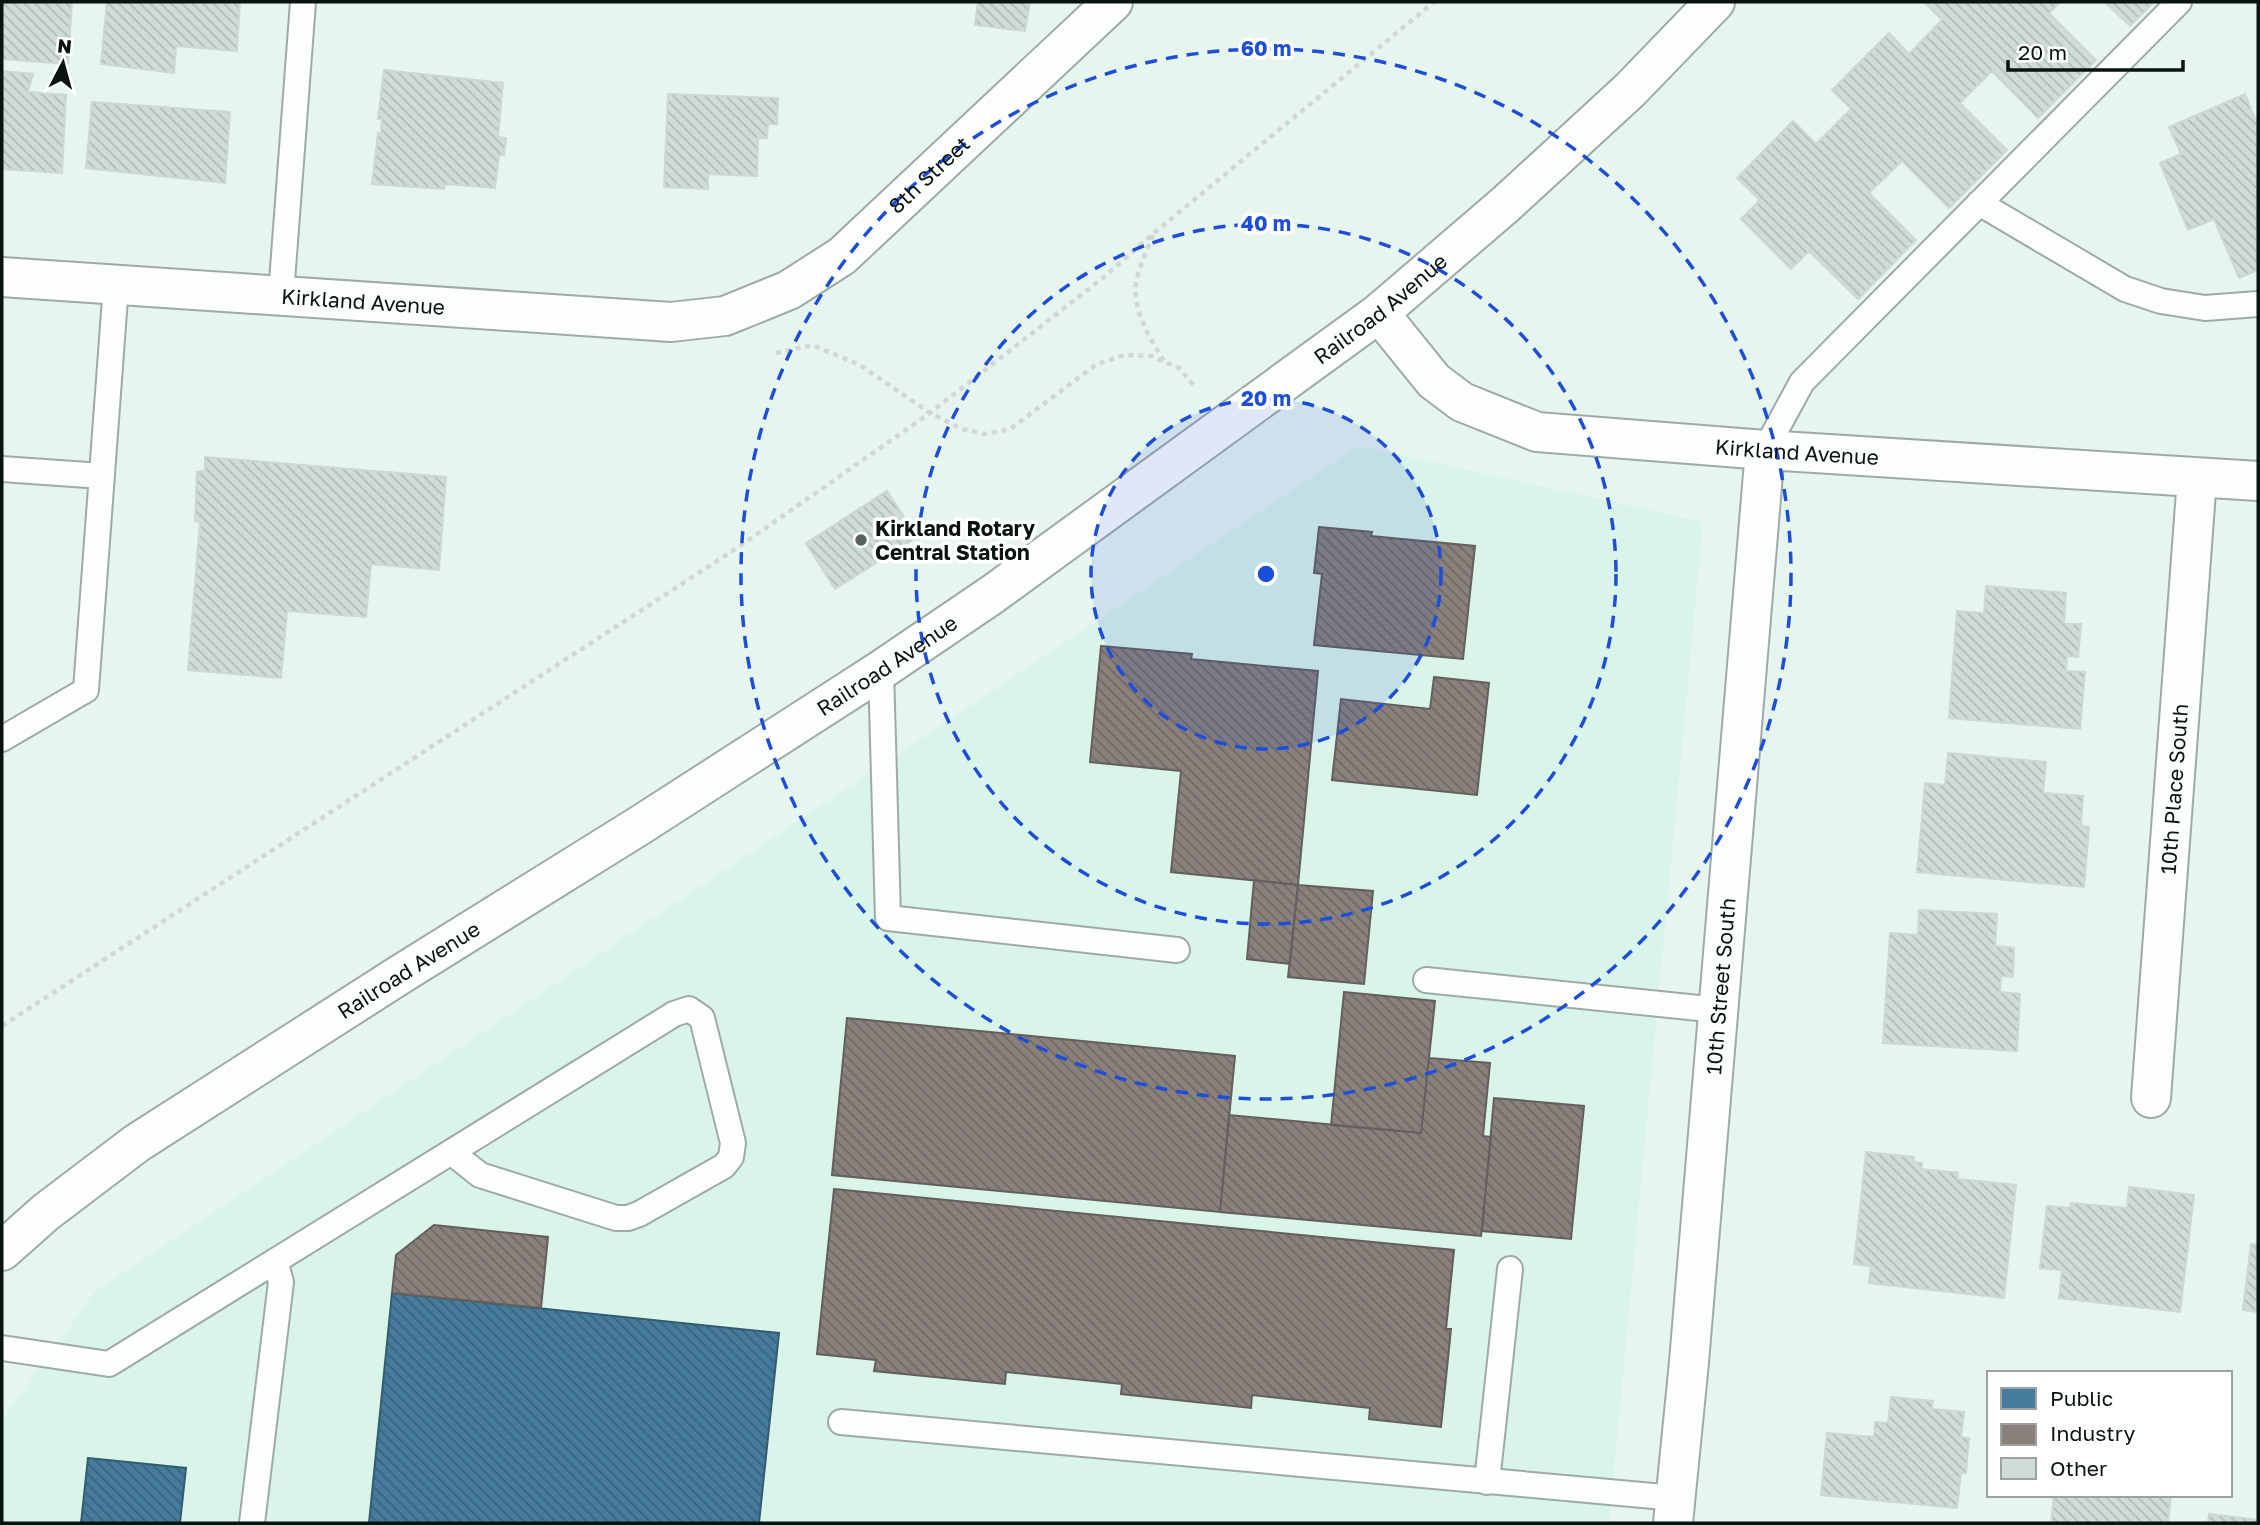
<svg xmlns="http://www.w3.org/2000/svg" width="2260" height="1525" font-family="'Golos Text',sans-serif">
  <defs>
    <pattern id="public-back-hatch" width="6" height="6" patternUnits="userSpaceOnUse" patternTransform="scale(1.75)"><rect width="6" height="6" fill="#457b9d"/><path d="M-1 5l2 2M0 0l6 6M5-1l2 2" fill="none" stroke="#38647e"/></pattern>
    <pattern id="industry-back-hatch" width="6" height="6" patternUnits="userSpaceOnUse" patternTransform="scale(1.75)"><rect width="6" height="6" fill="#8a817c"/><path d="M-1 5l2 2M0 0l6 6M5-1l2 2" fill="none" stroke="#6f6864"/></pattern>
    <pattern id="building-back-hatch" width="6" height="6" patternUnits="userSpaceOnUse" patternTransform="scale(1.75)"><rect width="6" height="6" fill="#d0dcd7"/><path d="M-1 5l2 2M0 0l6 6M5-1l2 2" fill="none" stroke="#b1bcb7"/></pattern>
  </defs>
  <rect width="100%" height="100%" fill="#e6f5ee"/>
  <!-- built -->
  <path fill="#d9f4e8" d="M1359,446L1703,522L1609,1523H2V1420L95,1292Z"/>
  <!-- public -->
  <path fill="url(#public-back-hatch)" stroke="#335c72" stroke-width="2" d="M392,1293L779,1333L759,1523H369Z
    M88,1458L186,1468L180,1523H81Z"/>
  <!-- industry -->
  <path fill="url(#industry-back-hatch)" stroke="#63605b" stroke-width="2" d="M1319,527L1372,532L1371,536L1475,546L1463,659L1314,645L1322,574L1314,573Z
    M1101,646L1192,654L1191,659L1318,671L1298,885L1171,872L1181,771L1090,762Z
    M1434,677L1489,683L1477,795L1332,780L1341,699L1430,709Z
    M1254,880L1298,885L1290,964L1247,959Z
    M1298,885L1373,891L1364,984L1288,977Z
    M1344,992L1435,1001L1421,1133L1331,1125Z
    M847,1018L1235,1056L1220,1212L832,1175Z
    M1429,1058L1490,1063L1483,1136L1491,1137L1481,1236L1220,1212L1229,1115L1421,1133Z
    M1494,1098L1584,1106L1571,1239L1482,1231Z
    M834,1189L1454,1250L1446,1329H1451L1441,1427L1369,1419L1370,1408L1252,1395L1251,1408L1121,1394L1122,1384L1006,1372L1005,1384L874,1371L876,1360L817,1354Z
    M434,1225L548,1237L541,1308L392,1293L396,1255Z"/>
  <!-- building -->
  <path fill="url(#building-back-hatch)" stroke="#ccd8d2" stroke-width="2" d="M2,2H72L68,64L2,59Z
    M107,2H240L237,51L176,46L174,73L101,64Z
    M978,2H1030L1025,31L975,25Z
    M1924,2H2060L2049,13L2096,60L2038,118L1992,71L1960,103L2007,150L1949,208L1902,161L1869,193L1916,240L1858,299L1809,251L1791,269L1741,219L1760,200L1737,178L1793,121L1816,144L1851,109L1832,90L1889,33L1909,54L1942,20Z
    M2105,2H2154L2130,26Z
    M384,70L503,83L498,137L506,138L504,155H499L495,188L445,184L444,189L372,184L378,133L381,134L382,119H378Z
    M2,71L33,74L28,92L66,95L62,173L2,169Z
    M668,94L778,98L777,124H768L767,138H758L757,176L708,174V189L664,187Z
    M2245,94L2255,119L2258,118V270L2239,278L2214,219L2188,230L2160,163L2181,154L2169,127Z
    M92,102L230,112L225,183L86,168Z
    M205,457L446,477L439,570L371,564L366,617L287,611L281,678L188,670L200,522L195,521L197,472L205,471Z
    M887,491L917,537L835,589L806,543Z
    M1986,586L2066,593L2064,624H2081L2078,657L2067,656L2066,671L2085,672L2080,729L1949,718L1957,611L1984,613Z
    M1948,753L2046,762L2043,793L2083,796L2081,826L2089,827L2084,887L1917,872L1925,783L1945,785Z
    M1919,910L1997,914L1995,946L2014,948L2013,977L2001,976L2000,992L2020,994L2017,1051L1883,1043L1890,933L1918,935Z
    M1866,1152L1914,1157L1913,1162L1922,1163L1921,1169L1958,1173L1957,1179L2016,1185L2004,1298L1869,1283L1871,1266L1854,1264Z
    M2129,1187L2194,1195L2180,1312L2059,1298L2062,1270L2040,1268L2047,1206L2070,1208L2071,1203L2127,1208Z
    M2251,1244L2258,1245V1312L2243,1310Z
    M1891,1397L1933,1401L1932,1409L1964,1412L1961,1437L1969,1438L1966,1473H1961L1957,1508L1821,1495L1827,1433L1874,1437L1875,1422L1888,1423Z
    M2054,1495H2171L2168,1523H2051Z
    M2209,1514L2258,1520V1523H2208Z"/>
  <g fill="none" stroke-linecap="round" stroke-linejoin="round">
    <!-- lane casing -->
    <g stroke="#9faaa5" stroke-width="28">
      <path id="lane" d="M1979,203L2125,289L2161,301L2205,308L2258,304
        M281,295L303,2
        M1765,450L1802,382L2179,2
        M2,469L102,476
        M881,670L888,918L1177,950
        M2,739L86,690L116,285
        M1426,980L1718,1010
        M2,1348L109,1364C297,1247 485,1130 674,1014L689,1009L702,1018L733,1143L731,1157L724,1166L639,1214L628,1218H616L480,1175L451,1152
        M841,1422L1675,1498
        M1487,1482L1510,1269
        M252,1523L281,1282L275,1261"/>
    </g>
    <!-- street casing -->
    <g stroke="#9faaa5" stroke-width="42">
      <g id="street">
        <path id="s1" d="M2,277L671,322L725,316L789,290L842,256L1113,2"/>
        <path id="s2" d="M1379,313L1434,381L1462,402L1537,432L1765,450L2258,481"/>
        <path id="s3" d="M2151,1098L2197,478"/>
        <path id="s4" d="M2,1251L46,1212L137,1143L401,974L642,824L881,670L993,594L1379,313L1506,204L1630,90L1715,2"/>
        <path id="s5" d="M1673,1523L1689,1362L1765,450"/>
      </g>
    </g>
    <!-- path -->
    <path stroke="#d2d6d4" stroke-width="4.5" stroke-dasharray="5 5" stroke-linecap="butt" d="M1153,235C1147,250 1139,267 1136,283C1133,311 1150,339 1164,361
      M776,353L812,345L860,365L930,413L962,429L985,434L1010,429L1097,364L1124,355L1151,356L1179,368L1195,387
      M2,1026L740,546L930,413L1104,277L1154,233L1434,2"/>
    <!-- lane -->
    <use href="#lane" stroke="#fbfefc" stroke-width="24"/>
    <!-- street -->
    <use href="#street" stroke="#fbfefc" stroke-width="38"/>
  </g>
  <!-- distance rings -->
  <circle cx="1266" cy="574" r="175" fill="#1d4ed8" fill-opacity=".12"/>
  <g fill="none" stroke="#1d4ed8" stroke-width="3.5" stroke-dasharray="12 9">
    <circle cx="1266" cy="574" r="175"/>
    <circle cx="1266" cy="574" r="350"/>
    <circle cx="1266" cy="574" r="525"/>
  </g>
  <!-- markers -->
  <circle fill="#56625d" stroke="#fff" stroke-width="2.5" cx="861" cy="540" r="7"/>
  <g text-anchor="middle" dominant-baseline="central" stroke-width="7" stroke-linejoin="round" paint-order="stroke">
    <!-- street labels -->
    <g font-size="21" fill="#09130f" stroke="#fff">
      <text stroke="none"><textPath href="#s1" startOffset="976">8th Street</textPath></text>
      <text stroke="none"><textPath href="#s1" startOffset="362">Kirkland Avenue</textPath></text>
      <text stroke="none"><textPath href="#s4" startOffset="1671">Railroad Avenue</textPath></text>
      <text stroke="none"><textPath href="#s2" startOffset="464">Kirkland Avenue</textPath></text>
      <text stroke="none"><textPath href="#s4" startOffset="1062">Railroad Avenue</textPath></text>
      <text stroke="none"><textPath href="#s3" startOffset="310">10th Place South</textPath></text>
      <text stroke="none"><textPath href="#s4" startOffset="495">Railroad Avenue</textPath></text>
      <text stroke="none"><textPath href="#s5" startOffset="539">10th Street South</textPath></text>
    </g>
    <!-- poi labels -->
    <g font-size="21" font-weight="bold" fill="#09130f" stroke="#fff" text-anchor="start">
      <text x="875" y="528">Kirkland Rotary<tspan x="875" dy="24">Central Station</tspan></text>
    </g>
  </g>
  <circle cx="1266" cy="574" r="10" fill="#1d4ed8" stroke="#fff" stroke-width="3.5"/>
  <g font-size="21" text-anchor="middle" font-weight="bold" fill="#1d4ed8" stroke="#fff" stroke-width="7" stroke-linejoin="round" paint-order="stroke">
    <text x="1266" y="56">60 m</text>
    <text x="1266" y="231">40 m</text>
    <text x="1266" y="406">20 m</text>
  </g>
  <!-- border -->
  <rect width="2260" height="1525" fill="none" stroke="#09130f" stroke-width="7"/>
  <!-- legend -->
  <rect x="1987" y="1371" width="245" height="126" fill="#ffffff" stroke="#9da19f" stroke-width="2"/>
  <rect x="2001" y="1388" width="35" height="21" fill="#457b9d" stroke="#9da19f" stroke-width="2"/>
  <text x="2050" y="1406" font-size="21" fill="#09130f">Public</text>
  <rect x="2001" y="1424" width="35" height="21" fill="#8a817c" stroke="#9da19f" stroke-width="2"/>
  <text x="2050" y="1441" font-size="21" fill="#09130f">Industry</text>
  <rect x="2001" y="1458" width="35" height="21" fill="#d0dcd7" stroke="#9da19f" stroke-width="2"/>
  <text x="2050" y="1476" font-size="21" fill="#09130f">Other</text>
  <!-- north arrow -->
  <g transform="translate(63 63) rotate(6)" stroke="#ffffff" stroke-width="5" paint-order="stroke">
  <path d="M0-5L12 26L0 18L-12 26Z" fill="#09130f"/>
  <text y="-10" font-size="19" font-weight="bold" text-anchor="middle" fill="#09130f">N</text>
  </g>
  <!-- scale -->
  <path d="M2008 60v10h175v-10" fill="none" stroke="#09130f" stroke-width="3.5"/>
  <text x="2018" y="60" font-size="21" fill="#09130f" stroke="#ffffff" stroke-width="5" paint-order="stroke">20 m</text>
</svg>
